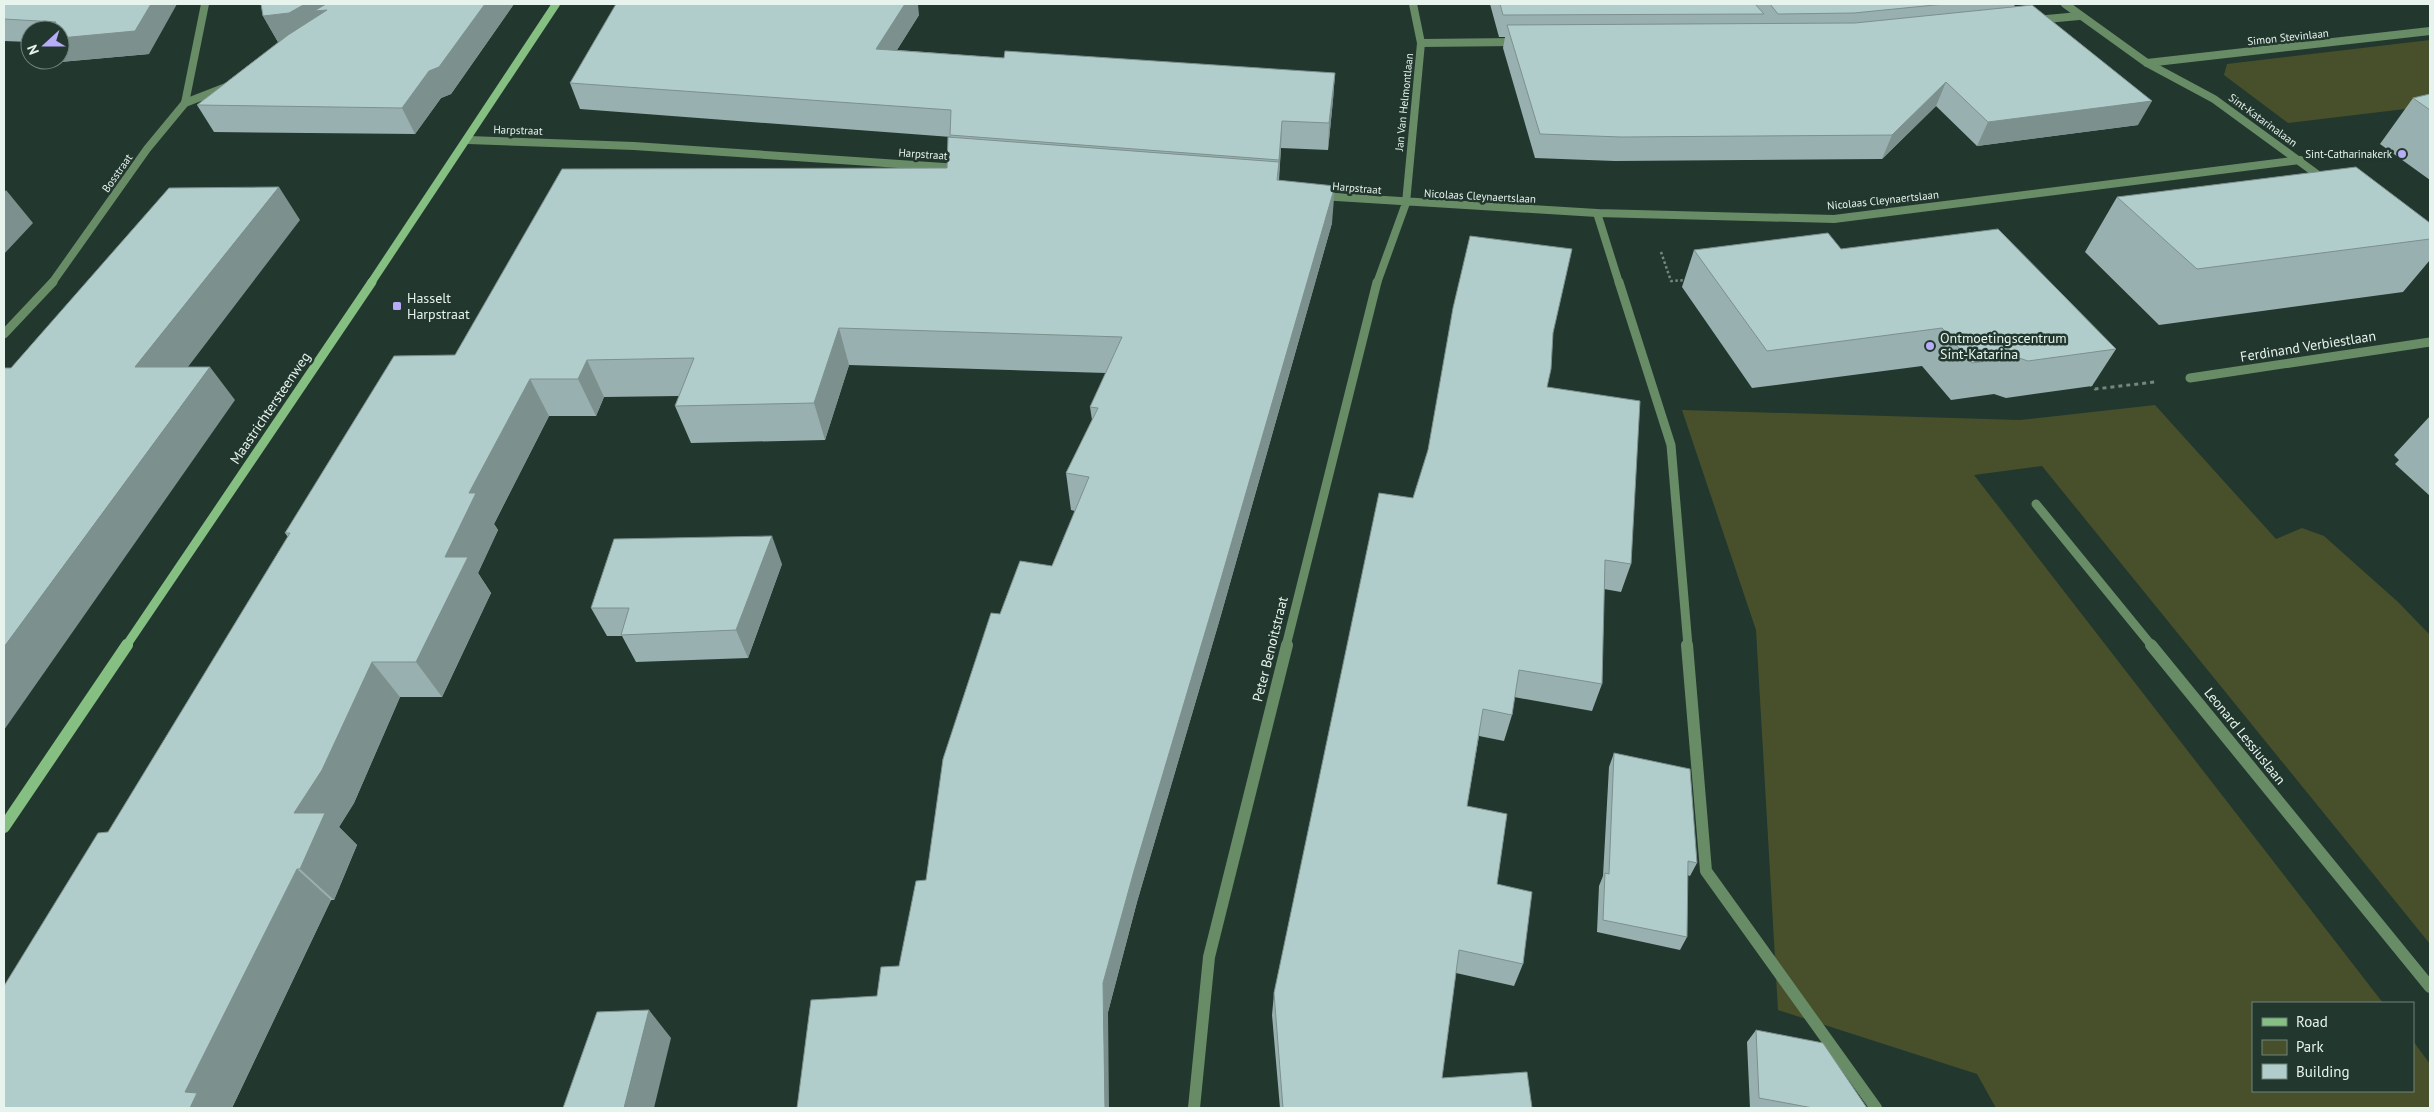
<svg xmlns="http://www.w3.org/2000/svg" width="2434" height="1112" font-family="'PT Sans',sans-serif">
  <rect width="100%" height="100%" fill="#22372e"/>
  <!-- green -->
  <path fill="#48502b" d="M2430,40V106L2288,123L2224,75L2227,64Z
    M2155,405L2276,539L2302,528L2324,536L2398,602L2430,635V944L2042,466L1974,475L2383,1003H2253V1091H2413V1041L2430,1064V1108H1996L1977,1074L1778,1010L1756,630L1682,410L2020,420Z"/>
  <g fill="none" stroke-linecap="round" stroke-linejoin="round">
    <!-- path-far1 -->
    <path stroke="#768780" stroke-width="2.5" stroke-dasharray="2.5 2.5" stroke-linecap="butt" d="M1661,252L1671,281L1688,280"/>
    <!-- path -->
    <path stroke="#768780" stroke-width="3" stroke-dasharray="4 4" stroke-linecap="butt" d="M2089,383L2095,389L2155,382"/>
    <!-- lane-far2 -->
    <path stroke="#688c66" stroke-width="8" d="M2036,20L2079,16
      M1421,43L1515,42
      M185,103L226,87
      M1597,213L1619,283"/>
    <!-- lane-far1 -->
    <path stroke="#688c66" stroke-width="9" d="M1619,282L1671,445L1688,646
      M2036,504L2152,646"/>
    <!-- lane -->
    <path stroke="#688c66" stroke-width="12" d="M1687,645L1706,871L1876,1108
      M2151,645L2430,987"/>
    <!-- street-far2 -->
    <path stroke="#688c66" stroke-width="8" d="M2065,4L2147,63L2214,99L2325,180
      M2147,63L2430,31
      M468,140L634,146L959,168
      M1320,196L1597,213L1834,219L2300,160
      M52,283L147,149L185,103L205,4
      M1377,283L1406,203L1421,43L1413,4"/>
    <!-- street-far1 -->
    <path stroke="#688c66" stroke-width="9" d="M4,334L53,282
      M2190,378L2430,342
      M1286,646L1377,282"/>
    <!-- street -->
    <path stroke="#688c66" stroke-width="12" d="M1194,1108L1209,957L1287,645"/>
    <!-- secondary-far2 -->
    <path stroke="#85bf82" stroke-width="8" d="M371,283L556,4"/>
    <!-- secondary-far1 -->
    <path stroke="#85bf82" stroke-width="9" d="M126,646L372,282"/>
    <!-- secondary -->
    <path stroke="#85bf82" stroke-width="12" d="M4,827L127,645"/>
  </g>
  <!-- wall -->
  <path fill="#98b0af" d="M4,4L149,54L60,62V30H30V42L4,41Z
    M261,4H514L451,94L441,98L415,134L214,132L197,105L280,41L278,42L263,16Z
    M1490,4H2016L2014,6L2138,125L1977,146L1936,106L1882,159L1615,161L1535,158L1503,48L1505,37H1499Z
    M919,15L897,50L1004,58L1335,73L1333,100L1328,150L1281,148L1279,180L1332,223L1221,615L1137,902L1108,1012L877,996L899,966L926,880L1000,614L1052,566L1075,511L1071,510L1066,473L1092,420L1090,407L1106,373L849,365L825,440L691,443L675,406L679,396L604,397L596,416H549L494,524L498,530L478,573L491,593L442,697H400L354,803L339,827L357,845L334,900H331L232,1108H4L288,537L285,533L455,355L947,168L951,137L580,109L570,83Z
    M2430,94V180L2380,144L2413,98Z
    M2117,197L2430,223V260L2403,292L2159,325L2085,252Z
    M1841,249L2116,349L2092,386L2006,398L1994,394L1951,400L1922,366L1752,388L1682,287L1694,250Z
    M1553,333L1547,387L1631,564L1621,592L1604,589L1602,684L1592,711L1514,697L1512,715L1504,741L1479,736L1467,806L1497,884L1523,964L1514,986L1456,973L1442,1078L1532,1108H1280L1272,1015L1274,993L1413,498Z
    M2430,416V496L2395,464L2399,460L2394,455Z
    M782,564L748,658L636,662L622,636H607L591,608Z
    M1614,753L1697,863L1690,876L1687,875V937L1680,950L1597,932L1599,886L1603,876L1609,767Z
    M1756,1030L1867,1108H1750L1747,1042Z"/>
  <!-- shaded-wall -->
  <path fill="#7c908e" d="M151,4H177L149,54L60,62L58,60H60V38Z
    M305,4H352L303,39L278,42L263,16Z
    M485,4H514L451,94L441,98L415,134L402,108L429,71Z
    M905,4H918L919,15L881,75L876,49Z
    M1335,73L1333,100L1328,150L1329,123Z
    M1946,82L1936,106L1882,159L1892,135Z
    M2152,101L2138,125L1977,146L1988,122Z
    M1282,121L1281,148L1278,187L1279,160Z
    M1335,186L1332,223L1221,615L1137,902L1108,1012L1109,1108H1105L1103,983L1134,871Z
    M279,187L300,220L162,401L135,367Z
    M6,190L33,223L4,254V193Z
    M839,328L849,365L825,440L814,403Z
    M587,360L604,397L596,416L578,379Z
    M210,367L235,400L4,730V647Z
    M530,379L549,416L494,524L498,530L478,573L491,593L442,697L416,662L445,557L469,493Z
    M772,536L782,564L748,658L736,630Z
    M372,662L400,697L354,803L339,827L357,845L334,900L300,869L294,813Z
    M297,869L331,900L232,1108H190L185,1092Z
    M649,1010L671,1038L654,1108H624Z"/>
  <!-- building -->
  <path fill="#b1cdcb" stroke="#7c908e" d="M4,4H151L135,31L60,38V30H51L56,22L4,19Z
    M261,4H305L289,13L263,16Z
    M326,4H485L439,67L429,71L402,108L197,105L288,35L327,10L314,11Z
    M616,4H905L876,49L1004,58L1005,51L1335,73L1329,123L1282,121L1279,160L950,135L951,110L570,83Z
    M1500,4H1755L1764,14L1503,15Z
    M1770,4H1945L1854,13L1778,14Z
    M2032,5L2152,101L1988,122L1946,82L1892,135L1621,137L1540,134L1507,25L1855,23Z
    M2430,94V110L2413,98Z
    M948,137L1279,162L1277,180L1335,186L1221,579L1134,871L1103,983L1105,1108H797L811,1000L877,996L881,967L899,966L916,881L926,880L943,759L991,613L1000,614L1020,561L1052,566L1089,477L1066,473L1098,408L1090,407L1122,337L839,328L814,403L675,406L694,358L587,360L578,379H530L469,493H476L445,557H468L416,662H372L322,770L294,813H325L300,869H297L185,1092L197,1093L190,1108H4V986L98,833L108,832L290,533H285L394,356L455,355L562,169L947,168Z
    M2356,167L2430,223V239L2197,269L2117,197Z
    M279,187L135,367H210L4,647V368H11L169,188Z
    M1998,229L2116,349L2028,361L2016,357L1972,363L1942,328L1767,351L1694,250L1828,233L1841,249Z
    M1470,236L1572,249L1553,333L1551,369L1547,387L1640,401L1631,564L1605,560L1602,684L1519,670L1512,715L1483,709L1467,806L1507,814L1497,884L1532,892L1523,964L1459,950L1442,1078L1527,1072L1532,1108H1283L1274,993L1379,493L1413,498L1428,450L1453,308Z
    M772,536L736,630L621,635L629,608H591L614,539Z
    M1614,753L1690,769L1697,863L1688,861L1687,937L1603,920L1605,873L1609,874Z
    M649,1010L624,1108H563L597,1012Z
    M1756,1030L1823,1043L1867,1108H1813L1759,1098Z"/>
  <!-- markers -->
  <g fill="#b6acf8" stroke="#22372e" stroke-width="2">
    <circle cx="2402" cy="154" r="5"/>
    <rect x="392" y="301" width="10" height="10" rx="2.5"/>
    <circle cx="1930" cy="346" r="5"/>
  </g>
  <g text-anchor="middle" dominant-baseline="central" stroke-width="5" stroke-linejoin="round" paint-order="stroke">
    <!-- far-street labels -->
    <g font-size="11" fill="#e7f4ee" stroke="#22372e">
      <text transform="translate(2288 37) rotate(-6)">Simon Stevinlaan</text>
      <text transform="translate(1404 102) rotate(-84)">Jan Van Helmontlaan</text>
      <text transform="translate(2263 120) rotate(36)">Sint-Katarinalaan</text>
      <text transform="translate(518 130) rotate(2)">Harpstraat</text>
      <text transform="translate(923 154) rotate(4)">Harpstraat</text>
      <text transform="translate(117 173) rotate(-55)">Bosstraat</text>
      <text transform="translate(1357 188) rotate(5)">Harpstraat</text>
      <text transform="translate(1480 196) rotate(3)">Nicolaas Cleynaertslaan</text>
      <text transform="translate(1883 200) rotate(-6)">Nicolaas Cleynaertslaan</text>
    </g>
    <!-- far-poi labels -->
    <g font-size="11" fill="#e7f4ee" stroke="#22372e" text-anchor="end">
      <text x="2392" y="154">Sint-Catharinakerk</text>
    </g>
    <!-- poi labels -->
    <g font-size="14" fill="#e7f4ee" stroke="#22372e" text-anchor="start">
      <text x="407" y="298">Hasselt<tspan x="407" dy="16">Harpstraat</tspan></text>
      <text x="1940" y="338">Ontmoetingscentrum<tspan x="1940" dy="16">Sint-Katarina</tspan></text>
    </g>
    <!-- street labels -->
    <g font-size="14" fill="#e7f4ee" stroke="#22372e">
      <text transform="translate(2308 346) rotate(-9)">Ferdinand Verbiestlaan</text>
      <text transform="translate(270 408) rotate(-56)">Maastrichtersteenweg</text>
      <text transform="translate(1270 649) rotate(-76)">Peter Benoitstraat</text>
      <text transform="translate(2245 736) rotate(51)">Leonard Lessiuslaan</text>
    </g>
  </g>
  <!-- border -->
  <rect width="2434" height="1112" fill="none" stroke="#e7f4ee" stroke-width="10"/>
  <!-- legend -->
  <rect x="2252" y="1002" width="162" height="90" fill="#22372e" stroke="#71837b"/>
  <rect x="2262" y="1018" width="25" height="8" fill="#85bf82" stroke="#71837b"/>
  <text x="2296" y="1027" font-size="15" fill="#e7f4ee">Road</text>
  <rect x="2262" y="1040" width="25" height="15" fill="#48502b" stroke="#71837b"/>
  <text x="2296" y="1052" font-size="15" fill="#e7f4ee">Park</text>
  <rect x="2262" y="1064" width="25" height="15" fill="#b1cdcb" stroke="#71837b"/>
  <text x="2296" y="1077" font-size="15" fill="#e7f4ee">Building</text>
  <!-- north arrow -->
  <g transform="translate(45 45) rotate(249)"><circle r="24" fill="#22372e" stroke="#71837b"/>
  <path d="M0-4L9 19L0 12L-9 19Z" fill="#b6acf8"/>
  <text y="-8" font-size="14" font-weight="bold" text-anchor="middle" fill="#e7f4ee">N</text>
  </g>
</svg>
